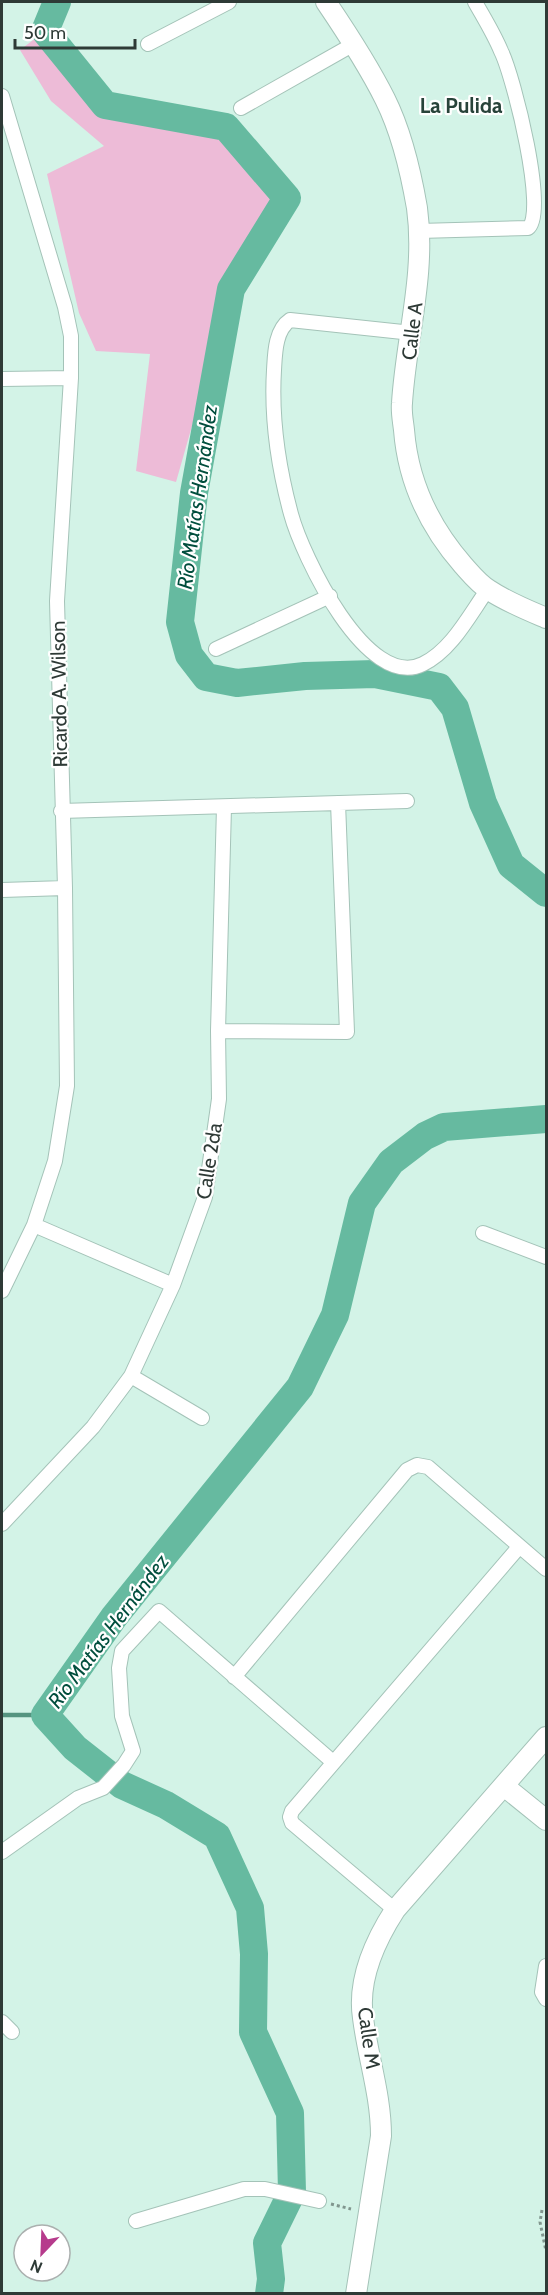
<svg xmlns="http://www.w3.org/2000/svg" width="548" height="2295" font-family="Cabin,sans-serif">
  <rect width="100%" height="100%" fill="#d3f3e7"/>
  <!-- green -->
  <path fill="#edbbd7" d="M45,31L105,105L226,127L287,198L231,289L176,482L136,471L150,354L96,351L79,313L47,174L104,146L51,101L20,50Z"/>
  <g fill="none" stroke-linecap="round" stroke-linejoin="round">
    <!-- stream -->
    <path stroke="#559480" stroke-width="4.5" d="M2,1715H45"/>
    <!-- river -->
    <path stroke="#66baa0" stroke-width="28" d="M57,2L45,31L105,105L226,127L287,198L231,289L194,493L180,622L189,655L206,677L237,683L305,676L375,674L439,687L455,708L483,803L511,865L546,893
      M269,2294L271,2279L267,2243L292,2192L290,2113L253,2032L254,1954L250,1908L217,1836L166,1805L122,1785L75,1748L45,1715L114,1617L300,1387L335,1315L362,1203L391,1162L425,1136L444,1127L546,1119"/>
    <!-- street casing -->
    <g stroke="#a4c3b8" stroke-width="16">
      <path id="street" d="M148,44L229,2
        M2,96L65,307L71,336V378L57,601L65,888L67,1086L55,1161L34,1225L2,1291
        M241,108L354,44
        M419,231L528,228C548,215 514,77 501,51C494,34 484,18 475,2
        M412,333L290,320C275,330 275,354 274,370C271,419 278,466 291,514C302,555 367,692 423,664C452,650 470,614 488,589
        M2,379L71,378
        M216,649L330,596
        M61,811L407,801
        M2,890L65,888
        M218,1031L347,1032L338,803
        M34,1225L173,1285
        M483,1233L546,1257
        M131,1376L202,1418
        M2,1524L93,1427L131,1376L173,1285L205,1197L219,1099L218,1031L224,807
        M234,1677L407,1470L417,1465L428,1467L546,1569
        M2,1852L78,1798L103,1788L124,1765L133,1751L122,1716L119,1668L122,1651L159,1611L333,1762
        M395,1910L292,1823L290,1817L292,1811L519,1547
        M546,1966L542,1992L546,1999
        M2,2022L12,2032
        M136,2221L244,2189H265L319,2201"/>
    </g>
    <!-- secondary casing -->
    <g stroke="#a4c3b8" stroke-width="22">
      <path id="secondary" d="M326,2C347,33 368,65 385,99C401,131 411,173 417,208C426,274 406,338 402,403C401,412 403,421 404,430C408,482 429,526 463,565C471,574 479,584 489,590C507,602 527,610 546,618
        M504,1786L546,1820
        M356,2294L381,2136C381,2095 368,2058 363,2018C357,1979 375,1941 395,1910L546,1737"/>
    </g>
    <!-- path -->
    <path stroke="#80968e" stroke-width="3" stroke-dasharray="3 3" stroke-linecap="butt" d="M331,2204L351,2209
      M542,2210L540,2222L546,2251"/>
    <!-- street -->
    <use href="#street" stroke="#fff" stroke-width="14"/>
    <!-- secondary -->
    <use href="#secondary" stroke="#fff" stroke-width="20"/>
  </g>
  <g text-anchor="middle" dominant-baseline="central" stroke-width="4.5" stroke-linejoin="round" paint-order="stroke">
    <!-- street labels -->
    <g font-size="20" fill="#2e3a36" stroke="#fff">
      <text transform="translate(412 331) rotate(-83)">Calle A</text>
      <text transform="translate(59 694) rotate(-91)">Ricardo A. Wilson</text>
      <text transform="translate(209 1161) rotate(-81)">Calle 2da</text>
      <text transform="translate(369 2038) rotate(82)">Calle M</text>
    </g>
    <!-- neighbourhood labels -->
    <g font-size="21" font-weight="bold" fill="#28433a" stroke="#fff">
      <text x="461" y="105">La Pulida</text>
    </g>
    <!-- water labels -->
    <g font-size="21" font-style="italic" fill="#014e3d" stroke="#fff">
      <text transform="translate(197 497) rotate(-82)">Río Matías Hernández</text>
      <text transform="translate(108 1631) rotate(-53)">Río Matías Hernández</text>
    </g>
  </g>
  <!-- border -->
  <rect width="548" height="2295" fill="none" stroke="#2e3a36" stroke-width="6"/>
  <!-- north arrow -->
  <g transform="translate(42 2253) rotate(203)"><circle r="28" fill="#ffffff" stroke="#abb0af" stroke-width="1.5"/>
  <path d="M0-4.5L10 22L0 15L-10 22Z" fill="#b63b8c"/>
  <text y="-9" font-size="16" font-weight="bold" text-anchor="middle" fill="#2e3a36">N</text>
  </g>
  <!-- scale -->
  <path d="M15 39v9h120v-9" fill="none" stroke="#2e3a36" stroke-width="3"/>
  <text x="24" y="39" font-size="18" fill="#2e3a36" stroke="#ffffff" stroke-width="4.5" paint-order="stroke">50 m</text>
</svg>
